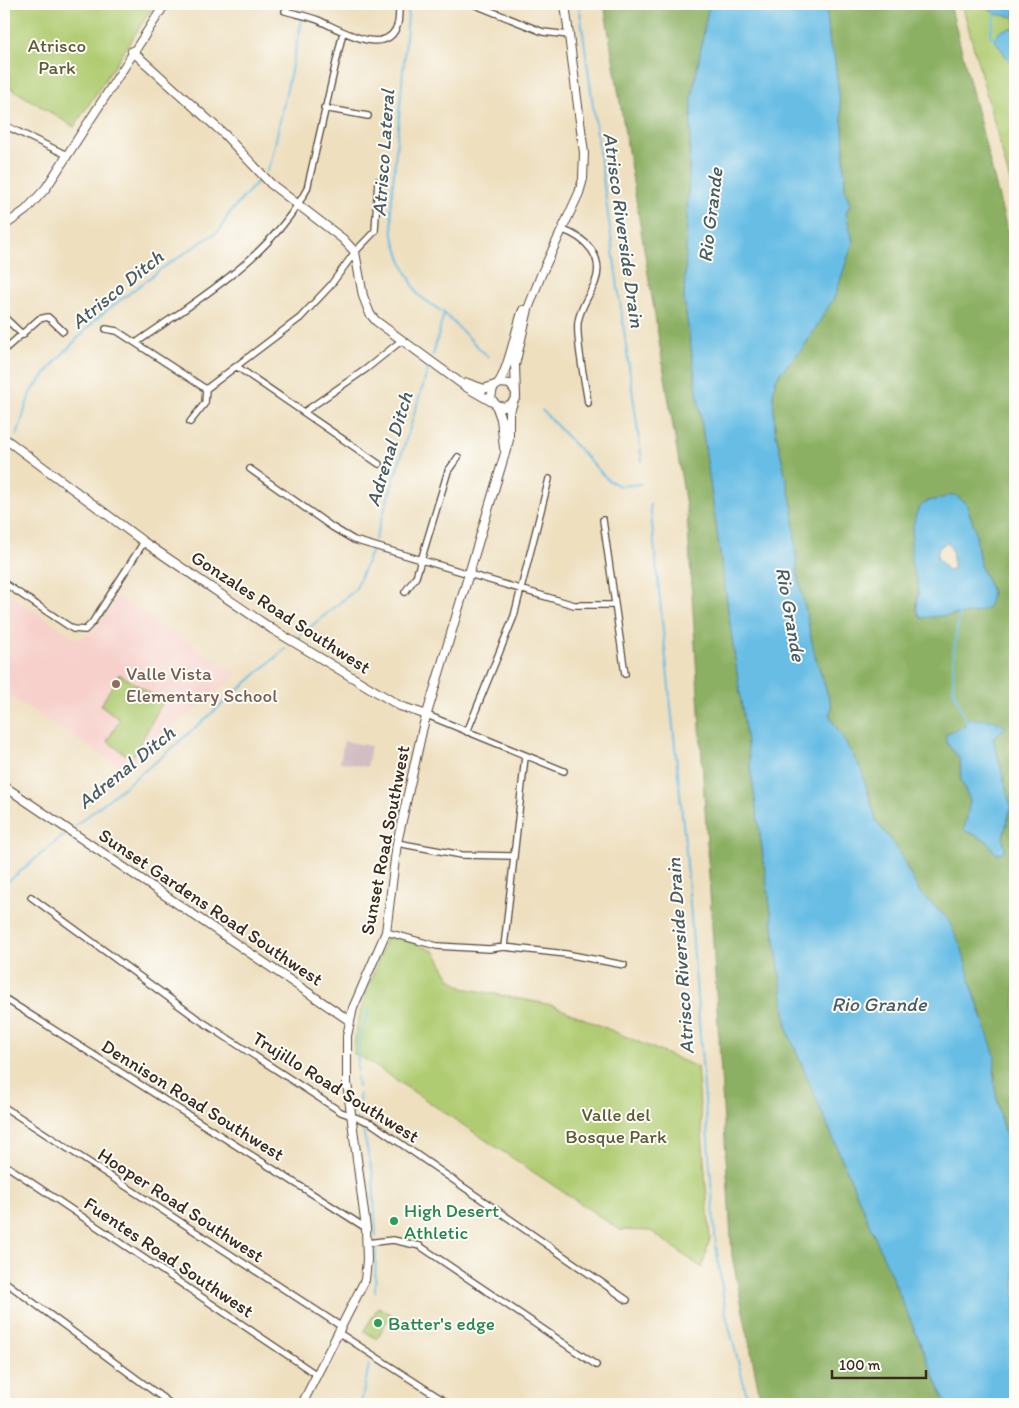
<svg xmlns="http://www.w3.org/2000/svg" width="1019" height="1408" font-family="Itim,sans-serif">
  <rect width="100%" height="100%" fill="#fdfcf7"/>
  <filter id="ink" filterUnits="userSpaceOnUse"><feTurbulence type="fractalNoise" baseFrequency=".02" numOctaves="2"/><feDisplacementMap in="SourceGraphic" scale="10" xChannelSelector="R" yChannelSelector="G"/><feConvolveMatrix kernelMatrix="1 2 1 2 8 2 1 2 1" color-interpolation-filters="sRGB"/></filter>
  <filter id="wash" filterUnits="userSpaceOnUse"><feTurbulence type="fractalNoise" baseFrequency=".0096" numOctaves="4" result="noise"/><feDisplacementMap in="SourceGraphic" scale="20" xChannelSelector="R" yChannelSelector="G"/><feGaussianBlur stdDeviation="1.12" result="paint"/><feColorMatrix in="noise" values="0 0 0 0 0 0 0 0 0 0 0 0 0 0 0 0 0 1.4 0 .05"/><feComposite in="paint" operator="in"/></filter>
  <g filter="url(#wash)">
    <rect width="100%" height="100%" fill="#eedfbf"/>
    <!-- built -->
    <path fill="#f7d0cb" d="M4,591L78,640L97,629L117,597L238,675L123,769L4,692Z"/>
    <!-- industrial -->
    <path fill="#d2bec2" d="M344,741L371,746L367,767L340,762Z"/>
    <!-- green -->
    <path fill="#b0cc72" stroke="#767b48" d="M4,4H155L74,127L4,84Z
      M962,4H1015V200Z
      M119,674L163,701L132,759L107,741L120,720L101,705Z
      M387,935L418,944L435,952L450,978L463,988L552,1005L697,1067L710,1238L702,1268L651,1231L620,1230L366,1060L354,1054C354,1013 375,975 387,935Z
      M378,1307L391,1314L377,1339L364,1331Z"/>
    <!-- forest -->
    <path fill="#8cb064" stroke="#646d41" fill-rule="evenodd" d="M604,4H709L692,97L684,299L788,1032L946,1404H763L759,1392L732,1256L687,512Z
      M826,4H950L1015,261V1146L1003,1129L994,1083L996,1075L982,1014L947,918L920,893L896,847L876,821L869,793L829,715L832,708L815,656L797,571L793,510L775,429L773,396L775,382L780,373L804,347L835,296L853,242L846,213L850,204L845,190L843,128L834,54L830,46ZM949,495L966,503L975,529L980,565L992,592L975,613L921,618L916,610L927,501L943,499ZM967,723L1006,727L993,738L1011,807L1003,837L1005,850L996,854L987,841L965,830L970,801L961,780L960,759L946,742Z"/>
    <!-- water -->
    <path fill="#68bde5" stroke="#527482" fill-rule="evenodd" d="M709,4H826L830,46L834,54L843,128L845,190L850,204L846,213L853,242L835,296L804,347L780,373L775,382L773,396L775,429L793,510L797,571L815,656L832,708L829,715L861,769L876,821L896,847L920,893L947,918L961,946L972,987L995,1056L994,1083L1003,1129L1015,1146V1404H946L788,1032L684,299L692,97Z
      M984,4H1015V17L995,14Z
      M1011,28L1015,29V72L1013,66L994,39L1000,31Z
      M949,495H955L966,503L975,529L980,565L992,592L990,603L987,608L975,613L921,618C913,606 920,597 918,585C917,578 913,572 912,566C910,553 911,515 921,506C929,498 940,501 949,495ZM947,542C954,549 953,559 953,569L947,570L937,557L939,548Z
      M968,719L994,720L1006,727L993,738L1011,807L1003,837L1005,851L996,854L987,841L964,830L970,801L961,780L960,759L946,742V734L964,726Z"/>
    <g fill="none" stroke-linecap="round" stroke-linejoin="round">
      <!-- stream -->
      <path stroke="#68bde5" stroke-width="2" d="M409,4L391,207L393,236L403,265L418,295L444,313L488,357
        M579,4L642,461
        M304,9L305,4
        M994,39L990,35L995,14
        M267,171L271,162L302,20
        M433,355L444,313
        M542,410L608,480L620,486L641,484
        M17,436L30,393L57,360L97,318L161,269L220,230L228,215L258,181
        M4,462L10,452
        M650,504L686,852L716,1246L726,1315L749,1404
        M375,540L429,366
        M959,615L954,650L953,689L967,723
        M297,638L355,590L371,552
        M75,826L164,755L285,649
        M4,885L64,835
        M357,1072L359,1038L369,1011
        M357,1077L358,1087
        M359,1094L361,1116
        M362,1126L373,1175L376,1237
        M375,1292L376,1247
        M361,1404L369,1365"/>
    </g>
  </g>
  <g filter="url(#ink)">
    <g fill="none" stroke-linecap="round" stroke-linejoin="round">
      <!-- street casing -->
      <g stroke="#564536" stroke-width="8">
        <path id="street" d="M473,4L543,32L569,35
          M285,11C296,14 308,16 318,20C339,29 388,60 398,23C399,17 399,10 399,4
          M324,108L368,116
          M4,125L67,155
          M563,230C586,238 605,257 595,283C589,296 580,308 578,322C576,344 585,381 588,403
          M4,317L23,335
          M106,329L117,331L206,389
          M136,343C198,299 269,259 307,189L343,32
          M4,350L39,319L48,317L63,331
          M236,366L379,464
          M304,412L366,369L401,341
          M190,422L205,403L206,389L300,318L330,286L355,252L375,231L378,181
          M250,469L332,527L354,540L574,605H615
          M603,520L625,674
          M4,583L73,629L85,630L92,623L144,542
          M405,592L416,577L448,471L458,457
          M427,715L564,771
          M467,732L514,616L549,479
          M397,843L462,855L513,856
          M31,897L195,1017L341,1112L371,1123L627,1300
          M386,932L437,946L489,949L504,947L566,954L624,965
          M504,947L525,757
          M4,998L366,1228
          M4,1107L342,1327
          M4,1164L317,1375
          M366,1243L393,1240L420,1246L596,1365
          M4,1281L171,1404
          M339,1333L449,1404"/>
      </g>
      <!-- secondary casing -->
      <g stroke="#564536" stroke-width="10">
        <path id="secondary" d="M132,51L224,134L271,184L343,239L355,252L363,296L370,314L376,321L466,387L494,403
          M4,226L26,210L46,188L165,4
          M467,383L484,389L495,385
          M498,383C508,373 516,327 523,310
          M515,391L510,384L500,383L493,388L491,398L496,405L504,407L511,404L516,397L515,365L528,309L541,275L579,193L583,179L584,153L565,4
          M496,405L501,419L504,448
          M4,438L144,542L272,629L400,706L427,715
          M4,786L350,1021
          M302,1404L365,1280L367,1260L366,1228L347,1083V1036L353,1008L386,932L397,843L423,727L509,440V414L513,403"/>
      </g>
      <!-- street -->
      <use href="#street" stroke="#fff" stroke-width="5.5"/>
      <!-- secondary -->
      <use href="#secondary" stroke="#fff" stroke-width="8"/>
    </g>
  </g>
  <!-- markers -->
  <circle fill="#8d6e63" stroke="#fdfcf7" stroke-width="2" cx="116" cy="684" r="5"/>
  <g fill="#2e9e5b" stroke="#fdfcf7" stroke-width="2">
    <circle cx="394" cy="1221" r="5"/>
    <circle cx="378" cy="1323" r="5"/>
  </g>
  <g text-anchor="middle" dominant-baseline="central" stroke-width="4" stroke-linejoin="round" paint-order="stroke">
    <!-- park labels -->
    <g font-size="19" fill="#5e5b37" stroke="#fdfcf7">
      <text x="57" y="45">Atrisco<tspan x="57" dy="22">Park</tspan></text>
      <text x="616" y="1114">Valle del<tspan x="616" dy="22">Bosque Park</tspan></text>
    </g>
    <!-- street labels -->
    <g font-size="19" fill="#3b2a1e" stroke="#fdfcf7">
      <text transform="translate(281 612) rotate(33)">Gonzales Road Southwest</text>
      <text transform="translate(385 840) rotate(-79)">Sunset Road Southwest</text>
      <text transform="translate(211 907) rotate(34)">Sunset Gardens Road Southwest</text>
      <text transform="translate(336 1087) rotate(32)">Trujillo Road Southwest</text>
      <text transform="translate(193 1100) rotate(32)">Dennison Road Southwest</text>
      <text transform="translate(181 1205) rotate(33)">Hooper Road Southwest</text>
      <text transform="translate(169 1257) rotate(34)">Fuentes Road Southwest</text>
    </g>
    <!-- education labels -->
    <g font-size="19" fill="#785e54" stroke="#fdfcf7" text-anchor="start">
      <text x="126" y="673">Valle Vista<tspan x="126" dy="22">Elementary School</tspan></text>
    </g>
    <!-- leisure labels -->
    <g font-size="19" fill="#27864d" stroke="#fdfcf7" text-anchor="start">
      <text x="404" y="1210">High Desert<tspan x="404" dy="22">Athletic</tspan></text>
      <text x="388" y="1323">Batter's edge</text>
    </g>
    <!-- water labels -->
    <g font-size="20" font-style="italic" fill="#4b5d64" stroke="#fdfcf7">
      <text transform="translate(383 153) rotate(-86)">Atrisco Lateral</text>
      <text transform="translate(710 215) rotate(-83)">Rio Grande</text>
      <text transform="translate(624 230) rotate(82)">Atrisco Riverside Drain</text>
      <text transform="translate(117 289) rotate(-39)">Atrisco Ditch</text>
      <text transform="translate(389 449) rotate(-73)">Adrenal Ditch</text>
      <text transform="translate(791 614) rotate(80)">Rio Grande</text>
      <text transform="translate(126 767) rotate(-39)">Adrenal Ditch</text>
      <text transform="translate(680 956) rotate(-94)">Atrisco Riverside Drain</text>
      <text x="879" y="1004">Rio Grande</text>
    </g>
  </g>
  <!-- margin -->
  <rect width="1019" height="1408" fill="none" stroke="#fdfcf7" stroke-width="20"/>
  <!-- scale -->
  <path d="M832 1370v8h94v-8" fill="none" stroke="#3b2a1e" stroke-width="2.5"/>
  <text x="839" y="1370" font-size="15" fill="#3b2a1e" stroke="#fdfcf7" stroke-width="4" paint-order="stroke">100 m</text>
</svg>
